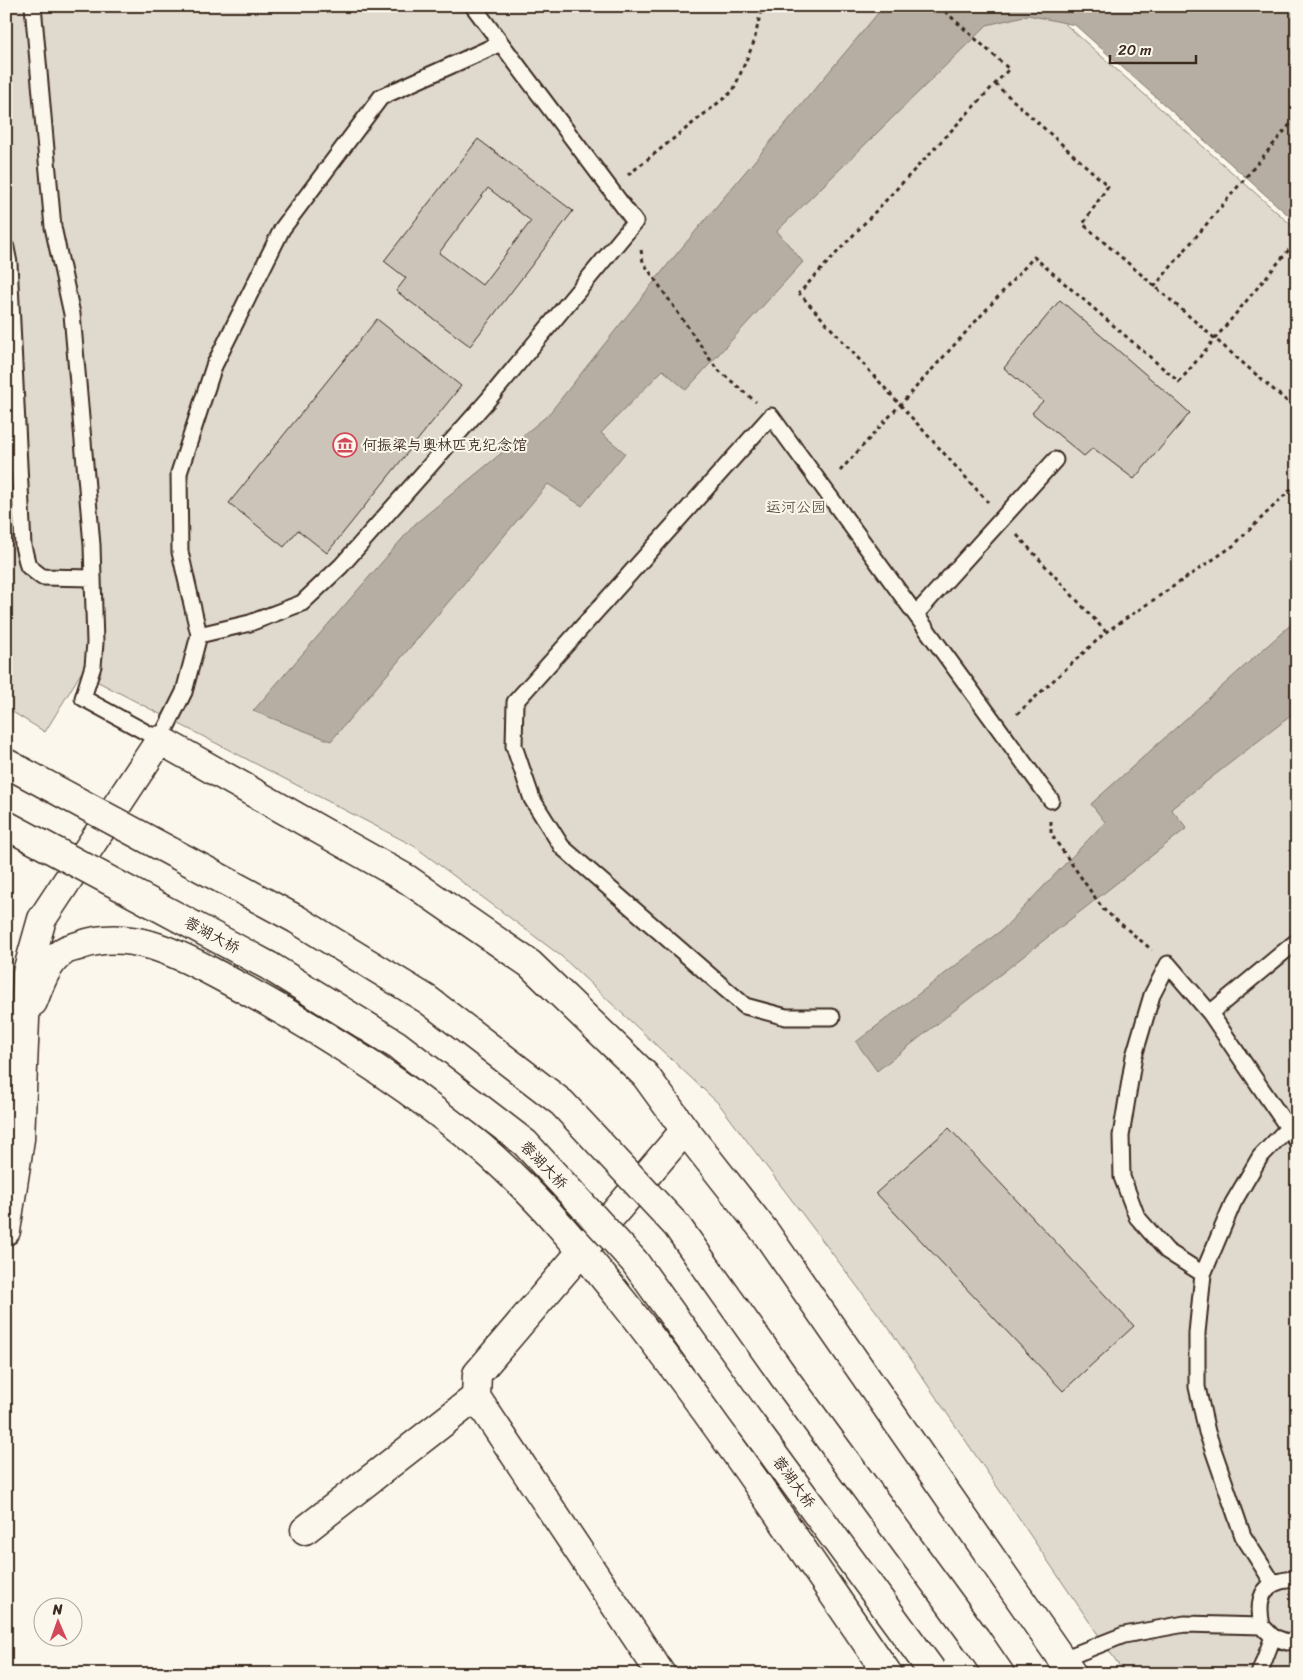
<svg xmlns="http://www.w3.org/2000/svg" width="1303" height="1680" font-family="Sriracha,'LXGW WenKai TC',sans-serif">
  <rect width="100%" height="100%" fill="#fbf7ec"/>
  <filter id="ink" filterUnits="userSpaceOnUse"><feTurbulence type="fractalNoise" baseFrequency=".02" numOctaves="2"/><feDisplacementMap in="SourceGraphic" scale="10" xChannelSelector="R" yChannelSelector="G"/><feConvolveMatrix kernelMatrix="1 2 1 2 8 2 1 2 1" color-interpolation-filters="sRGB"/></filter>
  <g filter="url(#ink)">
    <!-- green -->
    <path fill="#dfd9ce" stroke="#8d8276" d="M6,6H1045L1297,230V1674H1125L888,1327L719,1104L561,956L414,846L81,673L45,732L6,708Z"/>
    <!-- water -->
    <path fill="#b6aea2" stroke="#85796d" d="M884,6H1297V223L1075,25L1028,15L987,25L777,231L803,262L686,390L663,370L601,433L625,453L582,506L548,484L331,741L253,711L415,524L548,415L669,263Z
      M1297,619V711L1171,809L1187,828L877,1071L856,1042L1003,929L1105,822L1091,804Z"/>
    <!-- building -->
    <path fill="#ccc4b9" stroke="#3b2a1e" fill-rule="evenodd" d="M478,139L573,211L470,346L396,291L406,278L384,261ZM488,188L531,221L482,285L439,253Z
      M1060,300L1190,413L1134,479L1093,448L1084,456L1032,413L1043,401L1004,368Z
      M377,319L461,386L327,553L298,530L284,547L229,503Z
      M949,1128L1134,1326L1063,1391L876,1193Z"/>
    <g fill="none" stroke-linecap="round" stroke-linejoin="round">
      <!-- lane casing -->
      <g stroke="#3b2a1e" stroke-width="19">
        <path id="lane" d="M33,6L53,227L72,314L92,545L95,643L93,666L83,698L160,740L184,692L199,635L180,552L179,473L214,366L282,229L381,97L501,43
          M6,248L9,263L23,546L28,566L42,577L93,578
          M916,614L1055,460
          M199,635L250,623L302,603L341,566L487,401L635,222L473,6
          M1210,1013L1297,1141
          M832,1017H786L745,1006L562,847L532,799L514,746L515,702L771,416L1051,800
          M1203,1274L1233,1203L1260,1157L1288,1128
          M1273,1583L1243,1536L1207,1432L1197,1387V1333L1203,1274L1167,1251L1137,1217L1122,1177L1121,1136L1134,1056L1152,995L1168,964L1210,1013L1297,941
          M1262,1626C1258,1607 1258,1587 1281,1581C1287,1580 1291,1578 1297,1580
          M1273,1637L1287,1642L1297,1639
          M1063,1659L1124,1635L1185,1624L1262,1626L1273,1637L1259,1674"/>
      </g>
      <!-- street casing -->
      <g stroke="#3b2a1e" stroke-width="31">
        <path id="street" d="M33,1002C40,984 47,962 64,951C68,948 76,947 81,945C128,928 177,953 218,975C311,1024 401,1080 481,1147C537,1195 583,1251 628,1308C721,1426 803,1551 888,1674
          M6,1231L20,1139L27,972L42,919L160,740L407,879L530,964L645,1075L685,1130L766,1233L1072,1674
          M305,1530L476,1397
          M661,1674L476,1397L477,1374L685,1130"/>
      </g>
      <!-- primary casing -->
      <g stroke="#3b2a1e" stroke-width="31">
        <path id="primary" d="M976,1639L1000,1674"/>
      </g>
      <!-- path -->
      <path stroke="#3b2a1e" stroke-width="3" stroke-dasharray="4 4" stroke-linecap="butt" d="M939,6L1009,69L799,293L988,502
        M995,84L1108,186L1083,224L1297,410
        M628,175L733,91L754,42L762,6
        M641,250L643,262L716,368L756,402
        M1154,287L1297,116
        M840,471L1034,257L1179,382L1297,240
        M1017,535L1106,632
        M1017,714L1106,632L1233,546L1297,483
        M1051,821V834L1103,909L1152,950"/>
      <!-- lane -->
      <use href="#lane" stroke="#fbf7ec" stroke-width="15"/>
      <!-- street -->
      <use href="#street" stroke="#fbf7ec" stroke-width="28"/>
      <!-- primary -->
      <use href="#primary" stroke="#fbf7ec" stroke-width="28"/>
      <!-- primary-bridge casing -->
      <g stroke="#3b2a1e" stroke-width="31" stroke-linecap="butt">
        <path id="primary-bridge" d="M6,763L296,919L428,1000L562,1103L677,1226L784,1377L976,1639
          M6,825L269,966L397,1045L525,1143L634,1261L740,1409L932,1671"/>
      </g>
      <!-- primary-bridge -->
      <use href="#primary-bridge" stroke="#fbf7ec" stroke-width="28"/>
    </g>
  </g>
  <!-- icons -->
  <defs>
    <g id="museum-ring" transform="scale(1.25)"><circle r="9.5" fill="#fbf7ec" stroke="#d1495b" stroke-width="1.5"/><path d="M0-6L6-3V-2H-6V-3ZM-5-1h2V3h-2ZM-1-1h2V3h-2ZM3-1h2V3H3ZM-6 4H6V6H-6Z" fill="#d1495b"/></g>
  </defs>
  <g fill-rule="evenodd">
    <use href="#museum-ring" x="345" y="445"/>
  </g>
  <g text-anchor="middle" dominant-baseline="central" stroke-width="4" stroke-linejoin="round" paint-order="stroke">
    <!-- poi labels -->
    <g font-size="15" fill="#3b2a1e" stroke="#fbf7ec" text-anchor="start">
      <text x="362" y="445">何振梁与奥林匹克纪念馆</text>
    </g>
    <!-- park labels -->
    <g font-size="15" fill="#64564a" stroke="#fbf7ec">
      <text x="796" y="507">运河公园</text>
    </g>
    <!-- street labels -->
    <g font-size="15" fill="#3b2a1e" stroke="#fbf7ec">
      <text transform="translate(212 935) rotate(28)">蓉湖大桥</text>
      <text transform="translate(544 1165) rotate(46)">蓉湖大桥</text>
      <text transform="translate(794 1482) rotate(54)">蓉湖大桥</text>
    </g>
  </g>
  <!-- margin -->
  <rect width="1303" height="1680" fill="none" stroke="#fbf7ec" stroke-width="25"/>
  <rect x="12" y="12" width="1278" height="1655" fill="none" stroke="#3b2a1e" stroke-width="2" filter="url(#ink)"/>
  <!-- north arrow -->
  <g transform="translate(58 1622) rotate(358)"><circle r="24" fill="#fbf7ec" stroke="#aea59a"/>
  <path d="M0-4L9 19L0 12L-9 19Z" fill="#d1495b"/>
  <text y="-8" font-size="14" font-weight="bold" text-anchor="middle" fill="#3b2a1e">N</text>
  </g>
  <!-- scale -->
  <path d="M1110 55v8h86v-8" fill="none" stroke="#3b2a1e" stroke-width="2.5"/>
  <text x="1118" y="55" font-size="15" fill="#3b2a1e" stroke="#fbf7ec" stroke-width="4" paint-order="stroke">20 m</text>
</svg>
